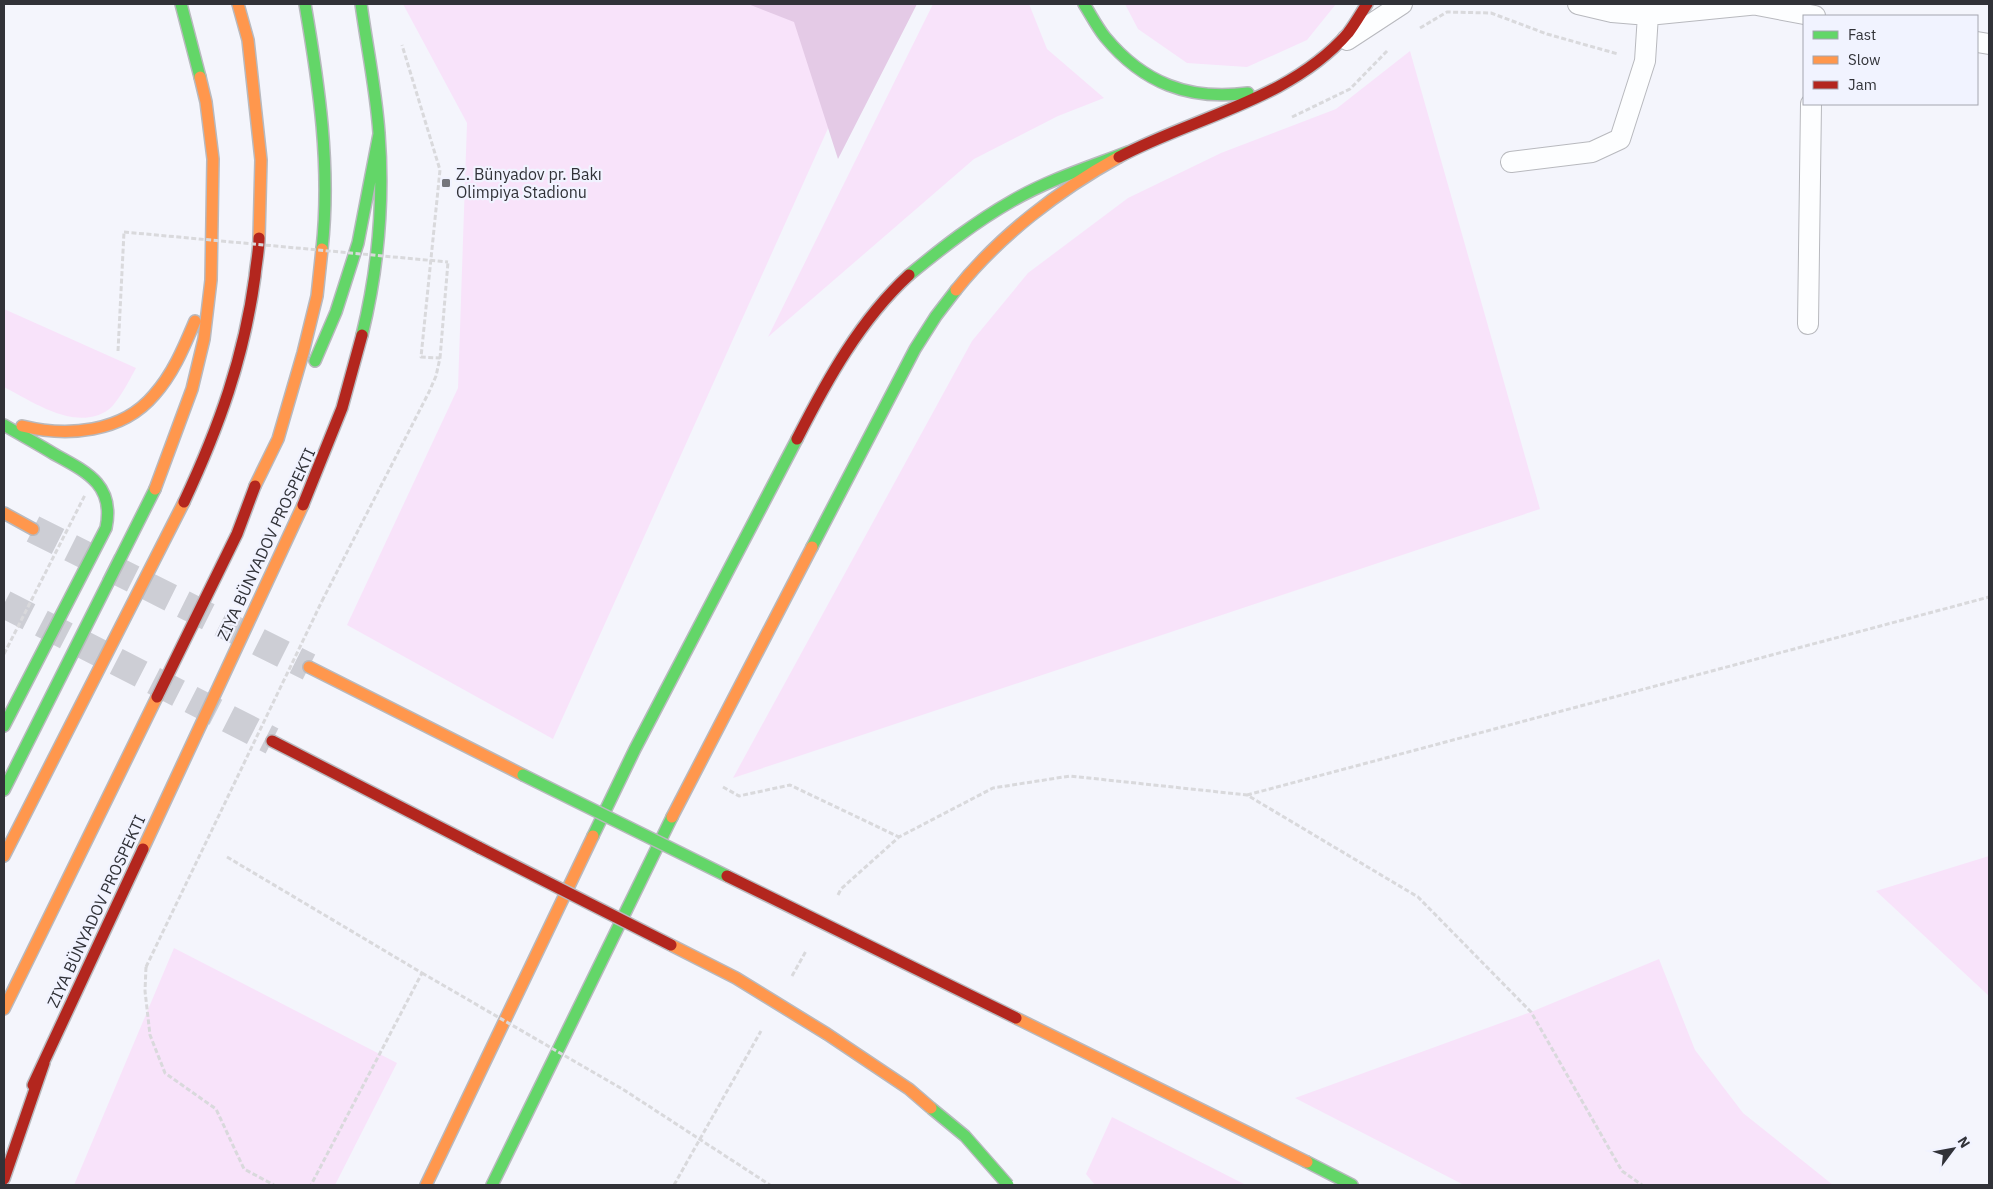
<svg xmlns="http://www.w3.org/2000/svg" width="1993" height="1189" font-family="'IBM Plex Sans',sans-serif">
  <rect width="100%" height="100%" fill="#f4f5fc"/>
  <!-- green -->
  <path fill="#f8e3fa" d="M403,4H884L553,739L347,625L458,388L467,123Z
    M933,4H1029L1047,49L1104,98L1058,116L974,159L768,337Z
    M1125,4H1336L1307,40L1247,67L1187,63L1138,29Z
    M1410,51L1540,509L733,778L972,341L1028,273L1128,198L1221,153L1336,109Z
    M4,309L136,368C130,379 118,403 108,410C76,432 33,402 4,387Z
    M1989,856V996L1876,891Z
    M174,948L397,1063L335,1185H74Z
    M1659,959L1695,1050L1743,1113L1833,1185H1464L1295,1098L1531,1012Z
    M1112,1117L1246,1185H1095L1086,1174Z"/>
  <!-- forest -->
  <path fill="#e4cae6" d="M748,4H917L838,159L794,22Z"/>
  <g fill="none" stroke-linecap="round" stroke-linejoin="round">
    <!-- secondary-tunnel -->
    <path stroke="#cdced5" stroke-width="28" stroke-dasharray="28 14" stroke-linecap="butt" d="M4,604L272,741"/>
    <!-- highway-tunnel -->
    <path stroke="#cdced5" stroke-width="28" stroke-dasharray="28 14" stroke-linecap="butt" d="M33,529L309,667"/>
    <!-- lane casing -->
    <g stroke="#b8b9be" stroke-width="22">
      <path id="lane" d="M1578,4L1612,12L1648,15L1759,4
        M1757,5L1815,16
        M1347,40L1402,4
        M1977,42L1989,44
        M1511,162L1592,152L1620,139L1645,61L1648,15
        M1808,324L1811,104"/>
    </g>
    <!-- fast casing -->
    <g stroke="#b8b9be" stroke-width="14">
      <path id="fast" d="M181,4L200,77
        M305,4C319,85 331,167 322,249
        M361,4C367,47 376,90 379,133C384,200 378,270 362,335
        M1084,4C1091,15 1097,27 1105,37C1143,83 1189,101 1248,93
        M909,275C942,248 975,222 1012,201C1048,180 1089,167 1128,152
        M315,361L336,312L358,243L379,134
        M4,425C21,435 38,444 54,454C87,472 115,485 106,528L4,726
        M812,547L915,349L936,316L956,290
        M4,790L155,489
        M593,836L635,749L797,439
        M1307,1162L1352,1185
        M492,1185L672,817"/>
    </g>
    <!-- slow casing -->
    <g stroke="#b8b9be" stroke-width="14">
      <path id="slow" d="M238,4L248,40L261,160L259,238
        M956,290C999,236 1059,190 1119,157
        M22,426C67,437 122,433 154,395C173,374 184,347 195,321
        M255,486L278,439L303,353L317,296L322,249
        M155,489L192,389L204,339L211,280L213,159L206,102L200,77
        M4,513L33,529
        M309,667L523,775
        M672,817L812,547
        M143,849L303,505
        M4,856L184,502
        M4,1009L157,697
        M426,1185L593,836"/>
    </g>
    <!-- jam casing -->
    <g stroke="#b8b9be" stroke-width="14">
      <path id="jam" d="M1119,157C1194,117 1290,100 1348,33C1355,24 1361,13 1367,4
        M797,439C827,380 860,320 909,275
        M184,502C219,427 244,358 255,276C256,264 259,251 259,238
        M303,505L342,408L362,335
        M157,697L237,534L255,486
        M272,741L480,848
        M33,1085L143,849
        M4,1179L44,1063"/>
    </g>
    <!-- path -->
    <path stroke="#d9d9dc" stroke-width="3" stroke-dasharray="5 2.5" stroke-linecap="butt" d="M1420,28L1447,12L1491,13L1547,34L1618,54
      M1292,117L1350,89L1388,50
      M118,351L124,232
      M440,358L448,262
      M322,601L429,392L436,376L440,358L421,357L440,170L402,45
      M723,787L739,796L790,785L899,837
      M1247,795L1989,597
      M227,857L422,973L311,1185
      M838,895L841,889L899,837L993,788L1070,776L1247,795L1418,897L1531,1012L1622,1171L1642,1185
      M146,967L145,991L150,1035L165,1073L216,1109L244,1169L274,1185
      M792,976L806,951
      M674,1185L761,1031"/>
    <!-- lane -->
    <use href="#lane" stroke="#fdfeff" stroke-width="20"/>
    <!-- fast -->
    <use href="#fast" stroke="#63d668" stroke-width="11"/>
    <!-- slow -->
    <use href="#slow" stroke="#ff974d" stroke-width="11"/>
    <!-- jam -->
    <use href="#jam" stroke="#b3261e" stroke-width="11"/>
    <!-- fast-bridge casing -->
    <g stroke="#b8b9be" stroke-width="14" stroke-linecap="butt">
      <path id="fast-bridge" d="M523,775L727,876
        M931,1108L965,1136L1008,1185"/>
    </g>
    <!-- slow-bridge casing -->
    <g stroke="#b8b9be" stroke-width="14" stroke-linecap="butt">
      <path id="slow-bridge" d="M671,945L736,978L827,1034L909,1089L931,1108
        M1016,1018L1307,1162"/>
    </g>
    <!-- jam-bridge casing -->
    <g stroke="#b8b9be" stroke-width="14" stroke-linecap="butt">
      <path id="jam-bridge" d="M480,848L671,945
        M727,876L1016,1018"/>
    </g>
    <!-- path-bridge -->
    <path stroke="#d9d9dc" stroke-width="3" stroke-dasharray="5 2.5" stroke-linecap="butt" d="M124,232L448,262
      M4,654L85,495
      M146,967L322,601
      M422,973L624,1090L770,1185"/>
    <!-- fast-bridge -->
    <use href="#fast-bridge" stroke="#63d668" stroke-width="11"/>
    <!-- slow-bridge -->
    <use href="#slow-bridge" stroke="#ff974d" stroke-width="11"/>
    <!-- jam-bridge -->
    <use href="#jam-bridge" stroke="#b3261e" stroke-width="11"/>
  </g>
  <!-- markers -->
  <rect fill="#75767d" stroke="#f1f3ff" stroke-width="2" x="441" y="178" width="10" height="10" rx="2.5"/>
  <g text-anchor="middle" dominant-baseline="central" stroke-width="4.5" stroke-linejoin="round" paint-order="stroke">
    <!-- poi labels -->
    <g font-size="16" fill="#313238" stroke="#f1f3ff" text-anchor="start">
      <text x="456" y="174">Z. Bünyadov pr. Bakı<tspan x="456" dy="18">Olimpiya Stadionu</tspan></text>
    </g>
    <!-- street labels -->
    <g font-size="16" fill="#313238" stroke="#f1f3ff">
      <text transform="translate(266 544) rotate(-65)">ZIYA BÜNYADOV PROSPEKTI</text>
      <text transform="translate(96 911) rotate(-65)">ZIYA BÜNYADOV PROSPEKTI</text>
    </g>
  </g>
  <!-- border -->
  <rect width="1993" height="1189" fill="none" stroke="#313238" stroke-width="10"/>
  <!-- legend -->
  <rect x="1803" y="15" width="175" height="90" fill="#f1f3ff" stroke="#a4a6af"/>
  <rect x="1813" y="31" width="25" height="8" fill="#63d668" stroke="#a4a6af"/>
  <text x="1848" y="40" font-size="15" fill="#313238">Fast</text>
  <rect x="1813" y="56" width="25" height="8" fill="#ff974d" stroke="#a4a6af"/>
  <text x="1848" y="65" font-size="15" fill="#313238">Slow</text>
  <rect x="1813" y="81" width="25" height="8" fill="#b3261e" stroke="#a4a6af"/>
  <text x="1848" y="90" font-size="15" fill="#313238">Jam</text>
  <!-- north arrow -->
  <g transform="translate(1953 1149) rotate(58)" stroke="#f1f3ff" stroke-width="4" paint-order="stroke">
  <path d="M0-4L9 19L0 12L-9 19Z" fill="#313238"/>
  <text y="-8" font-size="14" font-weight="bold" text-anchor="middle" fill="#313238">N</text>
  </g>
</svg>
